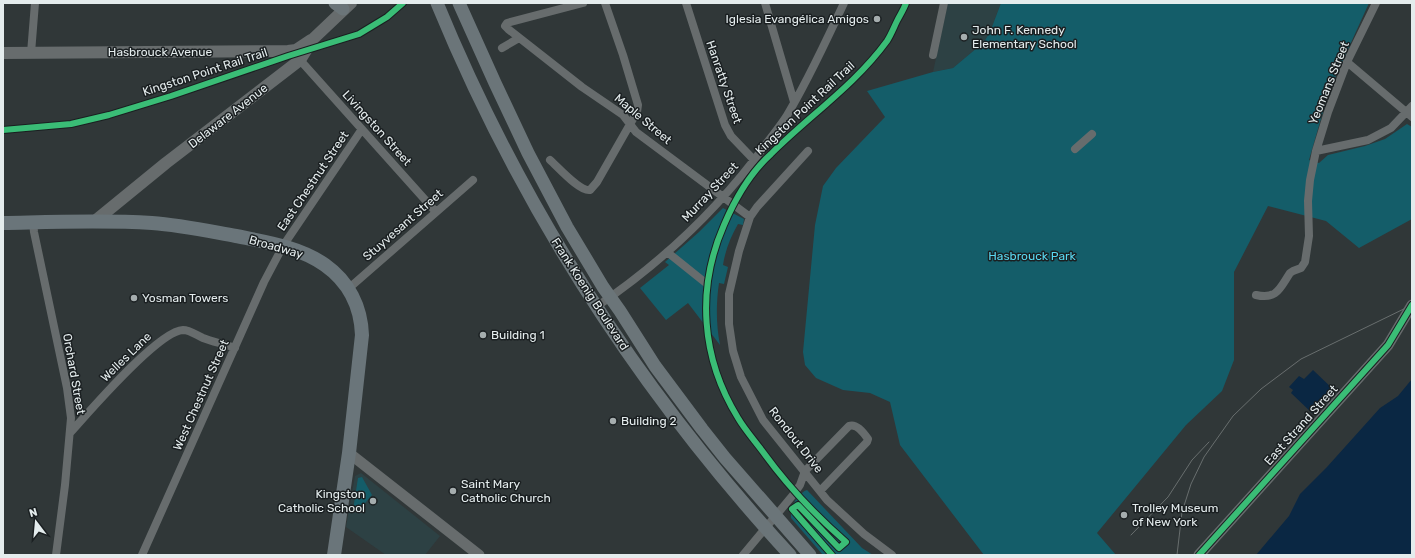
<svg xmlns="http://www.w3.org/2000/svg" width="1415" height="558" font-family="Rubik,sans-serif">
  <rect width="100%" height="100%" fill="#303738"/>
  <!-- built -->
  <path fill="#2d4144" d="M948,3H1001L990,32L984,42L953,68L933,72Z
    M361,473L440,536L425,555H386L346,527L355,476Z"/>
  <!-- green -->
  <path fill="#145d69" d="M1001,3H1369L1329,91L1309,160L1319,163L1328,155L1365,146L1385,139L1407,124L1412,127V219L1359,248L1326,221L1268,206L1234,272V360L1222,391L1186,425L1097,533L1116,555H984L900,445L890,402L870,393L843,390L816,378L805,365L803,352L815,225L823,186L836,168L885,117L867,91L933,72L953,68L984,42L990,32Z
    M723,208L744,219L743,225L738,224C731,236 725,251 723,265L728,267L724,284L719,283C716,303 716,325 720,345L688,303L666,320L640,288L669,265L665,262L699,232Z
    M362,477L372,495L360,509L353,510L358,478Z
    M807,490L862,548L873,555H823L791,518C791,515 791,513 791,511C792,504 800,492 807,490Z"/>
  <!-- water -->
  <path fill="#0a2743" d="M1313,370L1334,390L1312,413L1291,393L1293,390L1289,387L1299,376L1304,379Z
    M1412,379V555H1256L1289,516L1300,494L1327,467L1380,408L1398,396Z"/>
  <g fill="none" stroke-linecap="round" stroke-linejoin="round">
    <!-- minor -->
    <path stroke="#676c6d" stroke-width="8" d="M583,3L507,23L505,26L508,29L582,87L623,115L636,132L750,217
      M686,3L725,125L731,136L754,160
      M765,3L794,102
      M502,48L519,38
      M31,53L35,3
      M933,55L944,3
      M300,60L436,212
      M1347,62L1412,117
      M1075,149L1092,134
      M808,151L757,207L750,217L739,251L729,294V324L733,351L741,377L763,420L827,500L864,534L892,555
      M1316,151L1328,112L1347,62L1376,3
      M550,160C558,167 580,192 590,190L597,182L637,112L638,105L623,55L605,3
      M33,222L34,232L67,388L71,418L65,485L56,555
      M667,252L707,284
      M348,289L473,180
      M1256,295C1277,300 1280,288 1290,273L1293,271L1301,268L1305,262L1309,236L1308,201L1310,180L1316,151L1368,140L1391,128L1412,106
      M596,307C661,263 720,207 766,144C773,135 780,126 786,117C808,81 826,41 844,3
      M70,433C89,412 158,331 183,330C190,330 196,335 203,338C213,342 225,344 235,348
      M142,555L264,282L283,246L362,129
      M743,555L793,495L800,485L805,471L849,426C856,423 864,433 868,439L867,442L820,491"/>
    <!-- tertiary -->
    <path stroke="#676c6d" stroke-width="11" d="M349,453L479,555
      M1199,555L1388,345L1412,305"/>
    <!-- secondary -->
    <path stroke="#676c6d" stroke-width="12" d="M3,53L288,51L296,50L311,40
      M95,221L166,163L300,60L313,39L351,3"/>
    <!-- primary -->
    <path stroke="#6b7579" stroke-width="13" d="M335,3L343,9
      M437,3C521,207 641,393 790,555
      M459,3L495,83L528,153L567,227L603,287L620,311L655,366L702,429L725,458L810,555"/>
    <!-- trunk -->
    <path stroke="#6a757a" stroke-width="14" d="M3,223C53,222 102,220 152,223C180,225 208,231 236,236C266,242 300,247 325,265C349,282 361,307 362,335L349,453L334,555"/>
    <!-- tram -->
    <path stroke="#686e6e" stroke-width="1" d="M1131,535L1168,497L1192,460L1209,442
      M1177,555L1182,512L1191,484L1204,457L1233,416L1261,389L1301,359L1412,305"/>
    <!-- cycleway casing -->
    <g stroke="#1a1f21" stroke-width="8">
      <path id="cycleway" d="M3,130L71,124L109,115L171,96L288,56L359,34L387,17L403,3
        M832,555L792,509L798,505L839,548L846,542C815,515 787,485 763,452C755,441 745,430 738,418C701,358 696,289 724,225C735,199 750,173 771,154C809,116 855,85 887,41C891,35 894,27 897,21C900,15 904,9 906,3
        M1199,555L1388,345L1412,305"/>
    </g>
    <!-- cycleway -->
    <use href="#cycleway" stroke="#3abd76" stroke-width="6"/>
  </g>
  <!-- markers -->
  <g fill="#a5adae" stroke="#1a1f21" stroke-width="1.5">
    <circle cx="877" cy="19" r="4"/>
    <circle cx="964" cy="37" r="4"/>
    <circle cx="134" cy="298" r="4"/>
    <circle cx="483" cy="335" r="4"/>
    <circle cx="613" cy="421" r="4"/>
    <circle cx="453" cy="491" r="4"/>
    <circle cx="373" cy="501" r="4"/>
    <circle cx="1124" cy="515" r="4"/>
  </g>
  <g text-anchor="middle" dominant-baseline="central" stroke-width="3" stroke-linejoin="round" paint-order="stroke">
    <!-- poi labels -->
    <g font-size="12" fill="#e4eced" stroke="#1a1f21" text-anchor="start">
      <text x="869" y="19" text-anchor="end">Iglesia Evangélica Amigos</text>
      <text x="972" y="30">John F. Kennedy<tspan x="972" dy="14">Elementary School</tspan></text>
      <text x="142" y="298">Yosman Towers</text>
      <text x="491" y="335">Building 1</text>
      <text x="621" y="421">Building 2</text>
      <text x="461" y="484">Saint Mary<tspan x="461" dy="14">Catholic Church</tspan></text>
      <text x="365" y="494" text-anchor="end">Kingston<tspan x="365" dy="14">Catholic School</tspan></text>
      <text x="1132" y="508">Trolley Museum<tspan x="1132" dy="14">of New York</tspan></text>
    </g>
    <!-- street labels -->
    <g font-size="12" fill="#e4eced" stroke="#1a1f21">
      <text x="160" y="52">Hasbrouck Avenue</text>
      <text transform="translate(205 72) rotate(-18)">Kingston Point Rail Trail</text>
      <text transform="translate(724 82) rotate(71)">Hanratty Street</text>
      <text transform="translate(1329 83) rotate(-68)">Yeomans Street</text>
      <text transform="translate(805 108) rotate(-43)">Kingston Point Rail Trail</text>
      <text transform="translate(228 116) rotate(-38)">Delaware Avenue</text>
      <text transform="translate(643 119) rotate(40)">Maple Street</text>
      <text transform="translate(377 128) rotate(48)">Livingston Street</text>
      <text transform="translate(313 181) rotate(-56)">East Chestnut Street</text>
      <text transform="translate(710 192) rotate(-47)">Murray Street</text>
      <text transform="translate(403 225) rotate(-41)">Stuyvesant Street</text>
      <text transform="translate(276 247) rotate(16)">Broadway</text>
      <text transform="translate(590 294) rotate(57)">Frank Koenig Boulevard</text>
      <text transform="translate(126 357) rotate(-44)">Welles Lane</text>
      <text transform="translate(74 374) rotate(80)">Orchard Street</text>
      <text transform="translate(201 395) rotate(-66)">West Chestnut Street</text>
      <text transform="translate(1301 425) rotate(-48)">East Strand Street</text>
      <text transform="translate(796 440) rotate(52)">Rondout Drive</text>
    </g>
    <!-- park labels -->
    <g font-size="12" fill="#59d8f0" stroke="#1a1f21">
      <text x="1032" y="256">Hasbrouck Park</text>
    </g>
  </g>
  <!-- border -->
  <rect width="1415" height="558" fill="none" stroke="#e4eced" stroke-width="8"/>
  <!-- north arrow -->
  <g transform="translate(36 522) rotate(344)" stroke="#1a1f21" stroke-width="3" paint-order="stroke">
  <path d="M0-3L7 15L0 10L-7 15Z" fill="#e4eced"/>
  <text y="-6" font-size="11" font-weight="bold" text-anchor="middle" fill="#e4eced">N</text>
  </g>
</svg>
